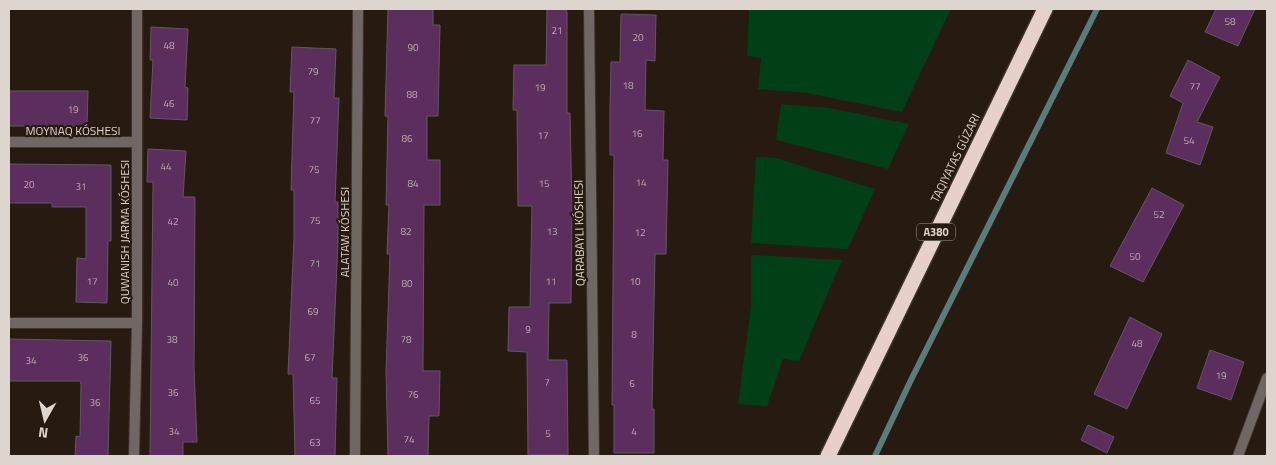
<svg xmlns="http://www.w3.org/2000/svg" width="1276" height="465" font-family="'Titillium Web',sans-serif">
  <rect width="100%" height="100%" fill="#271a10"/>
  <!-- green -->
  <path fill="#013f19" d="M749,9H951L902,112L806,93L758,89L761,58L747,56Z
    M781,104L829,108L909,124L888,169L776,140Z
    M756,157L776,158L875,189L848,249L751,243Z
    M751,255L842,260L799,361L783,359L767,406L738,404L751,306Z"/>
  <g fill="none" stroke-linecap="round" stroke-linejoin="round">
    <!-- stream -->
    <path stroke="#587d7b" stroke-width="6" d="M875,456L910,382L1097,9"/>
  </g>
  <!-- building -->
  <path fill="#5c2e5e" stroke="#635663" d="M388,9H433V25H440L438,116H427V160H440V205H424L423,371H440L439,416H429L428,456H388L386,371L390,254H387L389,205H386L388,116H385Z
    M547,9H566L567,12V113H570L572,209L571,303H549L548,360H567L568,455H528L527,352L508,351L509,307H530L532,206H518L517,110H513L514,65H546Z
    M1216,9H1255L1238,46L1205,32Z
    M621,14L656,15L655,61L646,60L645,110L664,111L663,160H668L666,254H655L652,409H654V453H614V405H612L614,155H610V108L611,62H620Z
    M151,27L188,29L185,87L188,88L187,120L150,118L153,60H150Z
    M292,47L336,49L334,98H339L335,202H338V242L332,378H337L335,456H295L293,374H288L294,238V190H291L294,92H290Z
    M1188,60L1220,77L1197,122L1213,127L1200,165L1166,153L1183,103L1170,96Z
    M9,91H88L87,126H9Z
    M148,149L186,151L183,197H195L194,369L197,442H183V456H150L153,182H147Z
    M9,164L111,165V241H108L107,303L76,302L77,258L86,259V207H52V203H9Z
    M1152,188L1184,205L1143,282L1110,266Z
    M1130,317L1162,334L1127,409L1094,394Z
    M9,339L111,341L108,456H75L76,436L80,437L81,384L80,381H9Z
    M1210,350L1244,362L1231,400L1197,388Z
    M1088,425L1114,437L1107,453L1081,440Z"/>
  <g fill="none" stroke-linecap="round" stroke-linejoin="round">
    <!-- street casing -->
    <g stroke="#41342b" stroke-width="12">
      <path id="street" d="M589,9L594,456
        M9,142H137
        M9,323H137
        M134,456L137,323V9
        M355,456L358,9
        M1238,456L1267,378"/>
    </g>
    <!-- highway casing -->
    <g stroke="#41342b" stroke-width="18">
      <path id="highway" d="M828,456L1045,9"/>
    </g>
    <!-- street -->
    <use href="#street" stroke="#706764" stroke-width="10"/>
    <!-- highway -->
    <use href="#highway" stroke="#e7d0ca" stroke-width="15"/>
  </g>
  <g text-anchor="middle" dominant-baseline="central" stroke-width="4.5" stroke-linejoin="round" paint-order="stroke">
    <!-- number labels -->
    <g font-size="10" fill="#beabb2">
      <text x="1230" y="21">58</text>
      <text x="557" y="30">21</text>
      <text x="638" y="37">20</text>
      <text x="169" y="45">48</text>
      <text x="413" y="47">90</text>
      <text x="313" y="71">79</text>
      <text x="628" y="85">18</text>
      <text x="1195" y="86">77</text>
      <text x="540" y="87">19</text>
      <text x="412" y="94">88</text>
      <text x="169" y="103">46</text>
      <text x="73" y="109">19</text>
      <text x="315" y="120">77</text>
      <text x="637" y="133">16</text>
      <text x="543" y="135">17</text>
      <text x="407" y="138">86</text>
      <text x="1189" y="140">54</text>
      <text x="166" y="166">44</text>
      <text x="314" y="169">75</text>
      <text x="641" y="182">14</text>
      <text x="413" y="183">84</text>
      <text x="544" y="183">15</text>
      <text x="29" y="184">20</text>
      <text x="81" y="186">31</text>
      <text x="1159" y="214">52</text>
      <text x="315" y="220">75</text>
      <text x="173" y="221">42</text>
      <text x="406" y="231">82</text>
      <text x="552" y="231">13</text>
      <text x="640" y="232">12</text>
      <text x="1135" y="256">50</text>
      <text x="315" y="263">71</text>
      <text x="92" y="281">17</text>
      <text x="551" y="281">11</text>
      <text x="635" y="281">10</text>
      <text x="173" y="282">40</text>
      <text x="407" y="283">80</text>
      <text x="313" y="311">69</text>
      <text x="528" y="329">9</text>
      <text x="634" y="334">8</text>
      <text x="172" y="339">38</text>
      <text x="406" y="339">78</text>
      <text x="1137" y="343">48</text>
      <text x="83" y="357">36</text>
      <text x="310" y="357">67</text>
      <text x="31" y="360">34</text>
      <text x="1221" y="375">19</text>
      <text x="547" y="382">7</text>
      <text x="632" y="383">6</text>
      <text x="173" y="392">36</text>
      <text x="413" y="394">76</text>
      <text x="315" y="400">65</text>
      <text x="95" y="402">36</text>
      <text x="174" y="431">34</text>
      <text x="634" y="431">4</text>
      <text x="548" y="433">5</text>
      <text x="409" y="439">74</text>
      <text x="315" y="442">63</text>
    </g>
    <!-- shield labels -->
    <rect fill="#271a10" stroke="#a79d95" stroke-width="1" x="917" y="223.5" width="38" height="17" rx="4"/>
    <g font-size="11" font-weight="bold" fill="#ded5ce">
      <text x="936" y="232">A380</text>
    </g>
    <!-- street labels -->
    <g font-size="12" fill="#ded5ce" stroke="#271a10">
      <text x="73" y="130">MOYNAQ KÓSHESI</text>
      <text transform="translate(955 158) rotate(-64)">TAQIYATAS GÚZARI</text>
      <text transform="translate(124 232) rotate(-90)">QUWANISH JARMA KÓSHESI</text>
      <text transform="translate(344 232) rotate(-90)">ALATAW KÓSHESI</text>
      <text transform="translate(579 233) rotate(-91)">QARABAYLI KÓSHESI</text>
    </g>
  </g>
  <!-- border -->
  <rect width="1276" height="465" fill="none" stroke="#ded5ce" stroke-width="20"/>
  <!-- north arrow -->
  <g transform="translate(45 420) rotate(188)" stroke="#271a10" stroke-width="4" paint-order="stroke">
  <path d="M0-4L9 19L0 12L-9 19Z" fill="#ded5ce"/>
  <text y="-8" font-size="14" font-weight="bold" text-anchor="middle" fill="#ded5ce">N</text>
  </g>
</svg>
